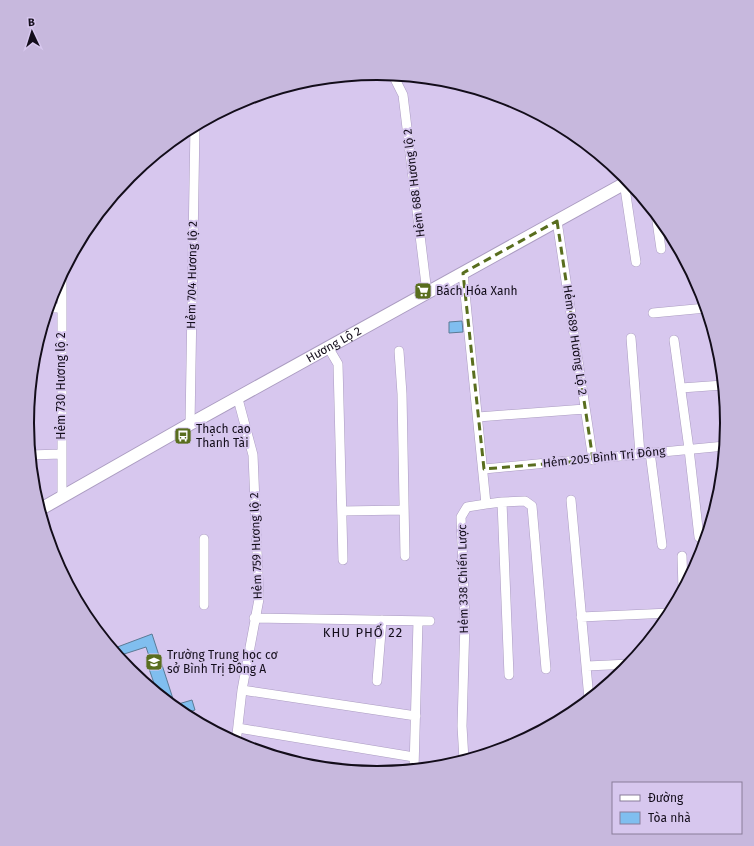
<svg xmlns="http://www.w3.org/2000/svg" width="754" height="846" font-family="'Fira Sans',sans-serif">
  <rect width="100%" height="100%" fill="#d7c7ee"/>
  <!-- building -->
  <path fill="#80beef" stroke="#5a7a95" d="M462,321L463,332L449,333V322Z
    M152,634L175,705L192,700L195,710L182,714L162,697L159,688L156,689L147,663L151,662L146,647L118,656L112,649Z"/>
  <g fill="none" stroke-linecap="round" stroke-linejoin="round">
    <!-- street casing -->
    <g stroke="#ab9cc1" stroke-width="10">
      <path id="street" d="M393,75L403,95L427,293
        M623,175L636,262
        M656,214L661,249
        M557,221L593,460
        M463,273L486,504L467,507L461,517L465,622L462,726L464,760
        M62,274V497
        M48,308H61
        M653,313L706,308
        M631,338L640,454
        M674,340L689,449L699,537
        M328,347L338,364L343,560
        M399,351L402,394L405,556
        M681,388L723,385
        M478,417L585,409
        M190,424L195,125
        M650,452L662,545
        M30,455L61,454
        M484,469L725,446
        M571,500L589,699
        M502,502L525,501L532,506L546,669
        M486,504L502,502L509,675
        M342,511L404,510
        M204,539V605
        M682,556L683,589
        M581,617L670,613
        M254,618L430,621
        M587,666L630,664
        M377,681L382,620
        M242,690L416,716
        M238,728L414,757
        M236,743L242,690L259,599L253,455L238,399
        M414,769L418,621"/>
    </g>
    <!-- secondary casing -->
    <g stroke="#ab9cc1" stroke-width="14">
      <g id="secondary">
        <path id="s1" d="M39,510L190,424L629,181"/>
      </g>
    </g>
    <!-- street -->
    <use href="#street" stroke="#fff" stroke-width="9"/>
    <!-- secondary -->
    <use href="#secondary" stroke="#fff" stroke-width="12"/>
  </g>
  <!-- marked area -->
  <path fill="none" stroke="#596e1e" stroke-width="3" stroke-dasharray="8 5" stroke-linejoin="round" d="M557,221L593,460L484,469L463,273Z"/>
  <!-- icons -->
  <defs>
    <g id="supermarket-square" transform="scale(0.9)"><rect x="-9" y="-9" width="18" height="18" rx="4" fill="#596e1e" stroke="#d7c7ee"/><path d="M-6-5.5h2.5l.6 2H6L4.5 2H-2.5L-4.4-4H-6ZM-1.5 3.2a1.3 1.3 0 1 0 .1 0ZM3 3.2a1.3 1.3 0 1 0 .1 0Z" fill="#fff"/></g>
    <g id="bus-square" transform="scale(0.9)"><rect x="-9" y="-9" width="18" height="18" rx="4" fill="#596e1e" stroke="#d7c7ee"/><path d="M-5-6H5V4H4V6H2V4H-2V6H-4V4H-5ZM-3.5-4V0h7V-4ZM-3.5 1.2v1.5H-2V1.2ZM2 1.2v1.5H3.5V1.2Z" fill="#fff"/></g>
    <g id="school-square" transform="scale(0.9)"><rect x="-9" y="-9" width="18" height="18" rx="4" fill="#596e1e" stroke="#d7c7ee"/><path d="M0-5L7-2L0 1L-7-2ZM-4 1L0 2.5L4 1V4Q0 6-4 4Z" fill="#fff"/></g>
  </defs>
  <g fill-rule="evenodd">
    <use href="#supermarket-square" x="423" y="291"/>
    <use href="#bus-square" x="183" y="436"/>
    <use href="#school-square" x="154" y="662"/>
  </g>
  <g text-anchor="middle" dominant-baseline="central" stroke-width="4" stroke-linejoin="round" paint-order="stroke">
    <!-- street labels -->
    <g font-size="12" fill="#130d1a" stroke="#d7c7ee">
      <text transform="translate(414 183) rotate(-97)">Hẻm 688 Hương lộ 2</text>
      <text transform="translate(192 275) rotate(-89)">Hẻm 704 Hương lộ 2</text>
      <text transform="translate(575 340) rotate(82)">Hẻm 689 Hương Lộ 2</text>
      <text stroke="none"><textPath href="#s1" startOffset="338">Hương Lộ 2</textPath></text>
      <text transform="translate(61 386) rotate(-90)">Hẻm 730 Hương lộ 2</text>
      <text transform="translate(604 457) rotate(-6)">Hẻm 205 Bình Trị Đông</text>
      <text transform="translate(256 546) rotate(-92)">Hẻm 759 Hương lộ 2</text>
      <text transform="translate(463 579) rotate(-91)">Hẻm 338 Chiến Lược</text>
    </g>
    <!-- poi labels -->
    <g font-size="12" fill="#130d1a" stroke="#d7c7ee" text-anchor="start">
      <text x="436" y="291">Bách Hóa Xanh</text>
      <text x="196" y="429">Thạch cao<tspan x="196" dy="14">Thanh Tài</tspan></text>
      <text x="167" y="655">Trường Trung học cơ<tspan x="167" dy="14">sở Bình Trị Đông A</tspan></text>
    </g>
    <!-- neighbourhood labels -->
    <g font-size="13" letter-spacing="1" fill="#130d1a" stroke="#d7c7ee">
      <text x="363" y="632">KHU PHỐ 22</text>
    </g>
  </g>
  <!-- crop -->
  <path d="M0 0H754V846H0ZM34 423a343 343 0 1 1 686 0a343 343 0 1 1-686 0Z" fill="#c7b8dd" fill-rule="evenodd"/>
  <path fill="none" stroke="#130d1a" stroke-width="2" d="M34 423a343 343 0 1 1 686 0a343 343 0 1 1-686 0Z"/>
  <!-- legend -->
  <rect x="612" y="782" width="130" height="52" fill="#d7c7ee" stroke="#897d99"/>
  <rect x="620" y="795" width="20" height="6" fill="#ffffff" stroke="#897d99"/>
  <text x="648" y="802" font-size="12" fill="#130d1a">Đường</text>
  <rect x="620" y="812" width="20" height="12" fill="#80beef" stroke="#897d99"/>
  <text x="648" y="822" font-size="12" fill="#130d1a">Tòa nhà</text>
  <!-- north arrow -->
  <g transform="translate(32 32) rotate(356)" stroke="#d7c7ee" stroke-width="3" paint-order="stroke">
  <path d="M0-3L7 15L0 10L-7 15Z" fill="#130d1a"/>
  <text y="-6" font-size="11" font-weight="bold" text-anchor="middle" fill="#130d1a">B</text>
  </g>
</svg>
